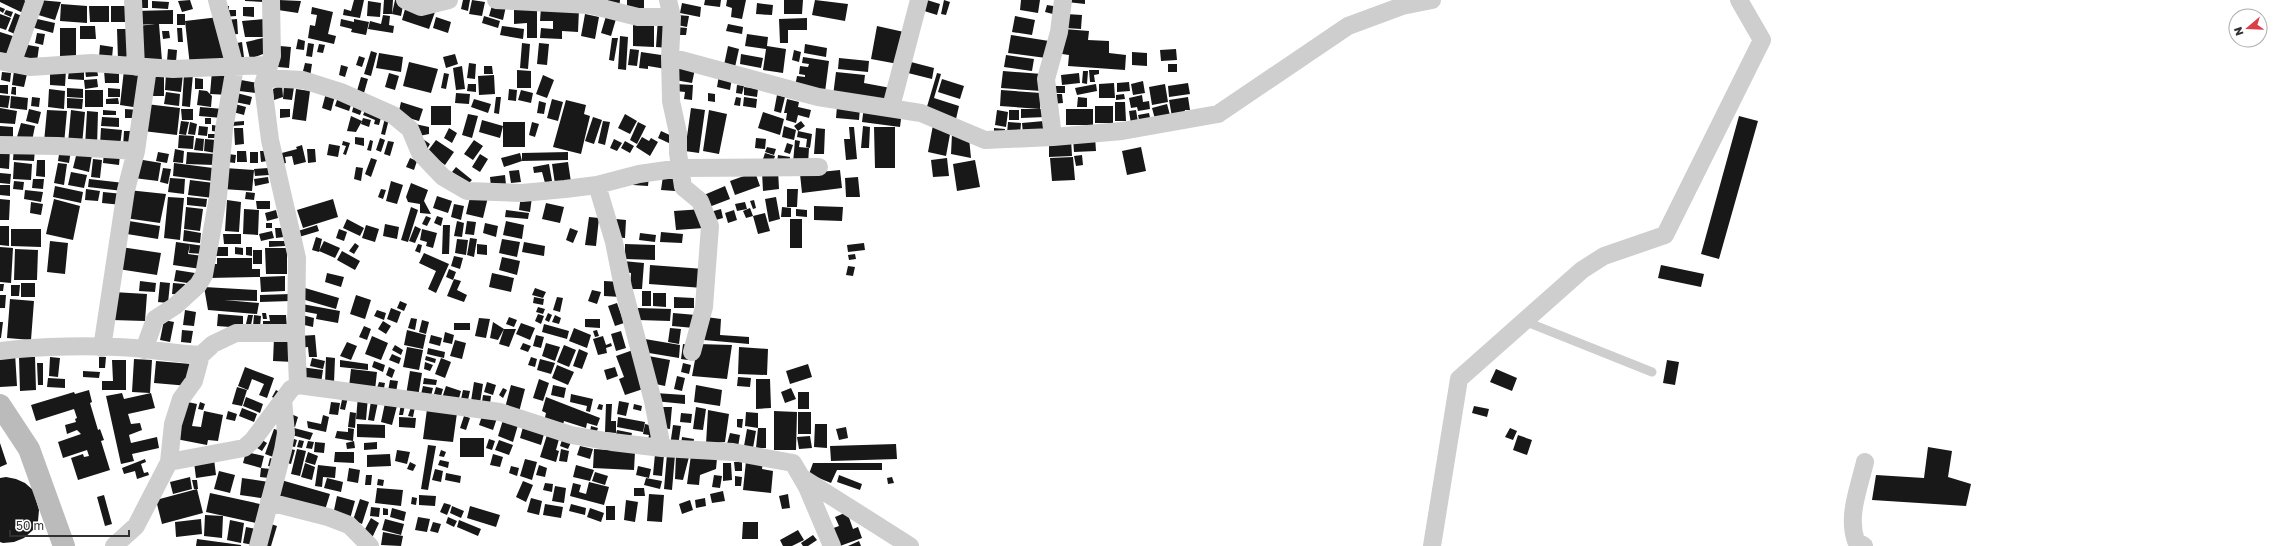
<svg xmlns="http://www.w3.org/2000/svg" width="2276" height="546" font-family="'Golos Text',sans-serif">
  <rect width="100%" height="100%" fill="#fff"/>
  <!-- building -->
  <path fill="#181818" d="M0,0H24L30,3L25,14L0,2Z
    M39,0L61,2L55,20L35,14Z
    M137,0H148V8H137Z
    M190,0L193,9L182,12L178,1Z
    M245,0H264V2L245,1Z
    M279,0L301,1L298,13L278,10Z
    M354,0H364L360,18L343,15L344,9L351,11Z
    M384,0H393L392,14H383Z
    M395,0L404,1L401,16L392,14Z
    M463,0H470L468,11L461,9Z
    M472,0L485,2L482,16L469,14Z
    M607,0H620L619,10Z
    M627,0H644V11H627Z
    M705,0H721L720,7L704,5Z
    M727,0H746L742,19L731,17L732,8L726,6Z
    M784,0H803L802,14H784Z
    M815,0L848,4L845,21L812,15Z
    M927,0L940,4L937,15L921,10Z
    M944,0L950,2L946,15L941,14Z
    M1021,0H1040L1038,13L1020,10Z
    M1067,0H1085V4L1067,2Z
    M152,1L169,2L168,9L152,8Z
    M368,1L381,3L380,17L367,16Z
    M493,2L506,6L503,20L489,16Z
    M682,3L701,7L700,17L680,13Z
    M757,3L773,5L772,15L756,14Z
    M61,4L87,6V23L60,21Z
    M514,4H537V38H527V23L514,24Z
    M1047,5L1059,7L1057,15L1045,12Z
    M89,6H109V22H90Z
    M111,6H131V22H111Z
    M229,6V10H236V16L224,17L222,7Z
    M0,7L5,9L3,13L0,11Z
    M243,7H254V17L243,16Z
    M312,7L333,12L328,34L336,36L334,44L308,38L310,25L315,26L317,15L311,14Z
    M541,7L579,9L578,32L562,31V39L540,38L541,28L553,29V21H540Z
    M405,9L435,12L429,29L402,20Z
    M6,10L13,12L11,17L4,14Z
    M173,10V24H159L162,61L141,63L138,26L155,24L136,25L135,11Z
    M15,13L24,17L17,35L8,31Z
    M0,14L11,18L6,30L0,28Z
    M177,14H185V25H177Z
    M585,14L599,17L595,39L581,36Z
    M1066,14L1082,15L1081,29L1066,28Z
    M383,15L390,16L389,25L394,26L393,33L368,29L370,21L381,24Z
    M678,15L689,16L687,27L677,25Z
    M484,16L500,21L498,28L482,23Z
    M606,16L616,19L611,36L601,33Z
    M1015,16L1035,20L1032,35L1012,32Z
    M219,17L225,63L190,66L185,21Z
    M436,17L451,22L448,33L433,28Z
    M33,18L55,23L53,33L31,27Z
    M658,18L672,19L669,48L656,47Z
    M807,18V30H788V43H780L779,19Z
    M237,19L238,34L226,35L225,20Z
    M264,19L265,37H245L242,21Z
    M341,19L354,22V19L369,22L366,35L351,32L352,29L340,26Z
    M633,24H654V47L633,46Z
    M728,24L743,27L742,34L726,31Z
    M80,26H95L96,39H80Z
    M502,26L524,29L523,39L500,35Z
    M877,26L904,32L898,64L871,59Z
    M676,27L687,28L686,35H675Z
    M60,28H76V59L60,60Z
    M177,28H182L183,42H178Z
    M117,29H132L134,59L118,60Z
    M1064,29L1089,31L1088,40L1109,41V53L1126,55L1125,70L1068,66L1069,55L1062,54Z
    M162,31H169L170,38L163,39Z
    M0,32L16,37L9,61L0,58Z
    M37,33L45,34L43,45L35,43Z
    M747,34L768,37L767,46L786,49L783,73L763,70L766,49L745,46Z
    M1011,35L1049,41L1046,58L1008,53Z
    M620,36L628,37L626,70L618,69Z
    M263,38V54L250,59L246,42Z
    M612,38H618L614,61L609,60Z
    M298,39L305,41L304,50L296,49Z
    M29,41L28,45L39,47L37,61L21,59Z
    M242,42L244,57L234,59L232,44Z
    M308,43L314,44L312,57L306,56Z
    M522,43L530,44L528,69L520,68Z
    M539,43L549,44L547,65L537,64Z
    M319,44L325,45L323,53L317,52Z
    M805,44L827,48L826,57L804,53Z
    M100,45L113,47L112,58L99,57Z
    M280,46L291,47L289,68L278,67Z
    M728,46L739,49L735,67L724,65Z
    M168,49L177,50L176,62L167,61Z
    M630,49L639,50L637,66L628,65Z
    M1176,49L1177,60L1161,61L1160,50Z
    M794,50L801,52L799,62L792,60Z
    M371,51L377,53L371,76L364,74Z
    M641,52L668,56L666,69L648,66V69L639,68Z
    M1132,52L1147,53V66L1132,65Z
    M379,53L403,57L401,72L376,68Z
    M455,54L458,64L446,68L443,57Z
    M741,54L763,58L761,68L740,64Z
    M1006,55L1034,59L1032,71L1004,67Z
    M359,56L365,58L362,67L356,65Z
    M803,57L829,61L825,92L795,87L797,76L805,77V75L799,74L800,66L808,67L809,64L802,63Z
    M839,58L869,61L868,72L838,69Z
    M907,61L934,68L932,79L904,72Z
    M409,62L438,69L431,93L403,86Z
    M305,63L312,64L310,77L302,75Z
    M469,63L476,64L475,79L467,78Z
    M1168,64H1177V72H1168Z
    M341,65L348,67L345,77L339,75Z
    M678,65L695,69L692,83L675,80Z
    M462,66L465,89L456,90L453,68Z
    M484,66H492L493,74H484Z
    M50,69L66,70L65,86L50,85Z
    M69,69L84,70V80L68,79Z
    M97,69L98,76L86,77L85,70Z
    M104,70H119V83H105Z
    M124,70L144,72L140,108L120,105Z
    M517,70L531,71V88H517Z
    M1089,70H1099V74L1094,75L1095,82H1090Z
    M14,71L27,74L24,87L12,85Z
    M212,71L232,72L230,95L210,94Z
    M1003,71L1042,74L1041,91L1001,88Z
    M1083,71H1088L1087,84L1082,83Z
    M2,72L11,73L10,82L1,80Z
    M836,72L865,75L864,83L896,89L892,103L833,96Z
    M149,73H164V96H148Z
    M166,73L183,74L181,92L165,90Z
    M389,73L399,76L395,90L385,87Z
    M444,73L449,74L446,89L441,88Z
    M937,73L941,74L934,98L959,106L956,119L926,110Z
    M1079,73L1080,83L1062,85L1061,75Z
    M184,74H193L190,107L182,106Z
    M494,75L495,94L479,95L478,76Z
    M543,75L554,80L547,98L536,94Z
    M719,75L732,78L730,90L717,87Z
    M361,77L368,79L364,93L357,91Z
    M195,78L203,79V89H195Z
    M97,79L98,87L85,89L84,80Z
    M942,79L964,86L960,99L938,92Z
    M241,80L257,83L256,93L239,91Z
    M1143,81L1145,93L1133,95L1131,84Z
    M1129,82L1130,91L1117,92V83Z
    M1114,83L1115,98H1099V84Z
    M1188,83L1190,94L1169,97L1168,86Z
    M468,84H476V92L467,91Z
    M676,84L693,85L692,100L684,99L685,92L675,91Z
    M1096,84L1097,91L1077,95L1075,88Z
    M1165,84L1168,102L1152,105L1149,87Z
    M0,85H8V94L0,93Z
    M282,85L283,97L274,100L273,89Z
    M284,85L294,87L292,100L283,99Z
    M737,85L744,86L742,94L736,93Z
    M1050,86H1065V93H1050Z
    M12,87H16V95L11,94Z
    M744,87L758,89L757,97L744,95Z
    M67,88L83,89V98L67,97Z
    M108,88L120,89V97H108Z
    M49,89L65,91L64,109L48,107Z
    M296,89L310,91L306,121L292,119Z
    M509,89L517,90L516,101L508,100Z
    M85,90H103V107H85Z
    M199,90L207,91L212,96L211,107L197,105Z
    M521,90L533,93L531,103L518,100Z
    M1001,90L1041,93L1040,109L1000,106Z
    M166,92L180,94L179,106L164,104Z
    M237,93L252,97L250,105L235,102Z
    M326,93L335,96L331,111L322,108Z
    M456,93L470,94L469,104L455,103Z
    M708,93L715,94V102L708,101Z
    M1050,94H1062L1063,103L1051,104Z
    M1124,94L1125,99L1116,100V95Z
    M0,95L10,96L8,108L0,107Z
    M777,95L785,97L781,113L774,111Z
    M1142,95L1143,102L1149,101L1150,109L1138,111L1137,107L1131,108L1129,98Z
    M11,96L28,98L27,110L10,108Z
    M32,97L40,98L39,107L31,106Z
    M338,97L352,102L349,111L335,106Z
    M496,97H501L499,114L494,113Z
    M736,97L741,98L740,106L734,105Z
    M744,97L757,99L756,108L743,106Z
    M1078,97L1087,98V107H1077Z
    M1188,97L1190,110H1185L1184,115L1172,117L1169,100Z
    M67,98L83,99L82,109L67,108Z
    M118,98L119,104H106V99Z
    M474,99L491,104L488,113L471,107Z
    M552,99L563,102L558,121L547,118Z
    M787,99L799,102L798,107L811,110L809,118L798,115L796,123L786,120L787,113H784Z
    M566,100L586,105L584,114L590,116L581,154L553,147Z
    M539,101L546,103L544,114L537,113Z
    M401,102L423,109L419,121L398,115Z
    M1115,102H1125L1126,121H1115Z
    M146,104L180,108L177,135L143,131Z
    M235,104L246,107L244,115L233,112Z
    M354,104L363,107L360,115L352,112Z
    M1167,104L1170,115L1155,119L1152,108Z
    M431,106H451V125H431Z
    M837,106L860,108L859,120L836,118Z
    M864,106L902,111L900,127L862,122Z
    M1095,106H1113V123H1095Z
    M200,107L223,109L222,118L199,116Z
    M0,108L17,111L15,124L0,123Z
    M366,108L382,114L379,125L374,124L375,120L363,115Z
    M691,108L705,110L699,153L685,151Z
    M29,109L41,112L38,124L26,121Z
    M125,109L139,110V118H125Z
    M181,109H193V120H182Z
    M280,109H290V117L280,118Z
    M1021,109H1045L1046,117L1021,118Z
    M1066,109H1093V125H1066Z
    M47,110L67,111L64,144L44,142Z
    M71,110L85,112L82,145L68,143Z
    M103,110L116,111V115H103Z
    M709,110L727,114L719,154L703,151Z
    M997,110L1008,112L1006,127L995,125Z
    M1009,110H1019V120H1009Z
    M1136,110L1138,122L1131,124L1129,111Z
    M87,111L98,112L97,147L85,146Z
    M763,112L784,119L780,135L758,128Z
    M1149,113L1151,122L1140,124L1138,115Z
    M468,114L478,116L472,138L462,135Z
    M625,114L637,121L630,134L618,128Z
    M351,116L362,121L363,118L371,120L369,127L361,124L362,121L356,132L347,131Z
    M1739,116L1758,121L1719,259L1701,254Z
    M102,117L119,118V127L101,126Z
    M593,117L602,120L594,144L585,141Z
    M205,118H211V124H205Z
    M385,118L389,119L385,135L381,134Z
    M482,120L503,126L500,138L479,132Z
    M181,121L189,122L186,135L179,134Z
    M244,121V125L232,126V122Z
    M603,121L610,122L605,145L598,143Z
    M801,121L805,126L798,131L794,126Z
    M1044,121L1045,133L1023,134L1022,123Z
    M190,122L197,124L195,135L188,134Z
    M503,122H525V147H503Z
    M532,122L539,124L535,137L529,135Z
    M638,122L646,126L637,144L630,140Z
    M1008,122L1021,123L1020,135L1007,134Z
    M21,123L35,126L32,141L17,137Z
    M415,124L429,127V134L419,136Z
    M212,125L219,126V132L212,131Z
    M933,125L951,129L946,156L928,152Z
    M0,126L13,127V142L0,141Z
    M199,126L208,127L207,136L198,135Z
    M784,126L796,130L794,140L782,137Z
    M863,126L870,127L869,148H861Z
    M849,127H854L857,159L846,160L844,139H850Z
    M874,127H895V168H875Z
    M101,128L122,130L120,146L100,145Z
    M234,128H243L244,144L235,145Z
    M449,128L457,133L452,143L444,138Z
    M816,128L825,129L824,154H814Z
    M994,128L1005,129L1004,137L994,136Z
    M124,131H132L131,148L123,147Z
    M661,131L674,137L671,144L658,138Z
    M798,131L812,134L810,148L806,147L807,139L797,137Z
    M208,134H217L216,138H208Z
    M952,134L969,138L971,158L951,154Z
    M179,135L194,136L193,149L178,148Z
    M355,137L364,138V146L355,144Z
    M642,137L649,141L651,138L658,142L650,156L636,147Z
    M1095,137L1096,151L1074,152L1073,138Z
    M196,138L204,139L203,151L194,150Z
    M380,138L385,140L381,152L376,150Z
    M756,138L766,139L765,149L755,148Z
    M205,139L216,140L215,153L204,151Z
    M423,139L430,144L426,151Z
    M614,139L622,143L617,151L610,148Z
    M1071,139L1072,156L1049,157V140Z
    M370,140L373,141L371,151L367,150Z
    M436,140L454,152L445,165L427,152Z
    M474,140L483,146L473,160L464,154Z
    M795,140L800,141L799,147L809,148L808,164L793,163Z
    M343,141L350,143L346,155L343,154L346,146L342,145Z
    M388,141L394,142L390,156L384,154Z
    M625,141L634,146L630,153L621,148Z
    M787,143L793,145L790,154L784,152Z
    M329,144L340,146L338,157L327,155Z
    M302,145L306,162L294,165L292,156L285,157L286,163L280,164L278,154L297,149L296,147Z
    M14,147L35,149L34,161L13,160Z
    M767,147L776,149L774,155L765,152Z
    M1141,147L1146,171L1127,175L1122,151Z
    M0,148H10L9,169L0,168Z
    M60,148L71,150L69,163L58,161Z
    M175,149L184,151L183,163L173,162Z
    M307,149H315L316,162L308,163Z
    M237,151H246L247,162H237Z
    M260,151H266L267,161L261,162Z
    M77,152L92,155L89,172L73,168Z
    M104,152L120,154L119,165L103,163Z
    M158,152L169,154L167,163L156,161Z
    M187,152L215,154L214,165L186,164Z
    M250,152H258V163H250Z
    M568,152V160L522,161V153Z
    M520,153L522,161L504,167L501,158Z
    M765,153L775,156L772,165L762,162Z
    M228,154L236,155L235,163L227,162Z
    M480,154L488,159L480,172L472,167Z
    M778,155L790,157L789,165L777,163Z
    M1082,155L1083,165L1076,166L1074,156Z
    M1073,157L1075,180L1052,181L1050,158Z
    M371,158L377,160L371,177L365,174Z
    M410,158L417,161L414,170L406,167Z
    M947,158L949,176L933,177L931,160Z
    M93,159L102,160L100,178L91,177Z
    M137,159L161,163L158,181L134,178Z
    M37,160H45V177L36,176Z
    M975,160L980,187L957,191L953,164Z
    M14,162L32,164L31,180L13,179Z
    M568,162L571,182L555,184L552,164Z
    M58,163L67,164L64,185L54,183Z
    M174,163L213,168L212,181L173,176Z
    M549,164L552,181L545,183L542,172L534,173L533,167Z
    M356,167L363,168L361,181L354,179Z
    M456,167L472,180L468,184L452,172Z
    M163,168L171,169L168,184L160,182Z
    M225,168L254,170L252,191L223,189Z
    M268,168L269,175L255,176L254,169Z
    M519,170L521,182L511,183L509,171Z
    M778,170L779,189L763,191L762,172Z
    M840,170L842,188L802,193L800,174Z
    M71,172L87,175L84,188L68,185Z
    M755,172L760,186L735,195L730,181Z
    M0,173L11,174L10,184L0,183Z
    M505,175L506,185L491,187L490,177Z
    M634,176H649L648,186L633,185Z
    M663,176L676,178L675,191L661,190Z
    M268,177L269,183L255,186L254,179Z
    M858,177L860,197H846L845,178Z
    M170,178L185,179L184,194L168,192Z
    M33,179H44L43,189L32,188Z
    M89,179L124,183L123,191L88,187Z
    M190,180L214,183L213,198L188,195Z
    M14,181L24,182L23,190L13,189Z
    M391,181L403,185L397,204L386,201Z
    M411,183L428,190L424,201L431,214L420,213V204L408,202L406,197Z
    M0,185H10V196L0,195Z
    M55,186L83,192L81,203L53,197Z
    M725,186L730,199L709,207L704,195Z
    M86,189L100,191L98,201L85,200Z
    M381,189L386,190L383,199L378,197Z
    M787,189H798L797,207H787Z
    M25,190L43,192L41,202L24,199Z
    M128,190L166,194L160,223L125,218Z
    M103,192L123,194L122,205L102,203Z
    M246,192L255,193L254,200L245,199Z
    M471,193L488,197L483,218L466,214Z
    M521,195L532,197L530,212L519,210Z
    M437,196L452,201L448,213L433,208Z
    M168,197L184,198L180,240L164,238Z
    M187,197L207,199L206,207L187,205Z
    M776,197L780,219L769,222L765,199Z
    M0,199L10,200L9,220H0Z
    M54,199L80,206L73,240L46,234Z
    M333,199L338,217L303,228L297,210Z
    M227,200L241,202L239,232L225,231Z
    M754,200L756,208L753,209L750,201Z
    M256,201H270V209H257Z
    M31,202L43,204L41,215L30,213Z
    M745,202L747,209L737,211L735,204Z
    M546,203L564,207L560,223L542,219Z
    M454,204L464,206L461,220L451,217Z
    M814,206L843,207L842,221L814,220Z
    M186,207L203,209L200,231L184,229Z
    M411,207L418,210L408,242L401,240Z
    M782,207L791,208V217H781Z
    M750,208L753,216L746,218L743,211Z
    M244,209L259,210L258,235L243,234Z
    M703,209L704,228L676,230L674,211Z
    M721,209L723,218L712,221L710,212Z
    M796,209L807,210V217L796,216Z
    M276,210L278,218L267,221L265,213Z
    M506,210L529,213L528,219L505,217Z
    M734,210L737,220L728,223L725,213Z
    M765,213L770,231L758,234L753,216Z
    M426,216L431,218L427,226L422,224Z
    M437,216L443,218L441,226L434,223Z
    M589,217L599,218L596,246L585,245Z
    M347,219L364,228L360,236L343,228Z
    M616,219L626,220L625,238L614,237Z
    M790,219H802V248H790Z
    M129,221L160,226L158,239L127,234Z
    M457,221L464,223L462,237L454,236Z
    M467,221L476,222L474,235L465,234Z
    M506,221L524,225L522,239L503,235Z
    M266,223H272V228H266Z
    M485,223L498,226L496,237L483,233Z
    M385,224L399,227L397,239L383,236Z
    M317,225L319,231L299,237L298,231Z
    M366,225L379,229L375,242L362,238Z
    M443,225H450L449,254H442Z
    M0,226H9V246L0,245Z
    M415,226L421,229L415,243L409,241Z
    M275,228H284V237L276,238Z
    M570,228L578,231L573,243L566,240Z
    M11,229H41V247L11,246Z
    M339,229L347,232L344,241L336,238Z
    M422,229L437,233L433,248L426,246L427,242L420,240Z
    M184,230L201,233L200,243L183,241Z
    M272,231L274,238L261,241L259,234Z
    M661,232L683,234L682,243L660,242Z
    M640,233L656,235L655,242L639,240Z
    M223,234H241V244H224Z
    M316,237L322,239L319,252L312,250Z
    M470,238L477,239L474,257L467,255Z
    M457,239L468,240L466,255L455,253Z
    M502,239L520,242L517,257L499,253Z
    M50,241L68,243L65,274L47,272Z
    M269,241H285V246L269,247Z
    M324,241L340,248L335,258L319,251Z
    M176,242L190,244L188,254L203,256L201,269L173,265Z
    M524,242L545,246L544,256L522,252Z
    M355,243L359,246L354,254L349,251Z
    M864,243L865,250L848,252L847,245Z
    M190,244L204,246L203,254L189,253Z
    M418,244L422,245L420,253L415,251Z
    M477,244L487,245V255L477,254Z
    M625,244L655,245V260L625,259Z
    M0,247L13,248L11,283L0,282Z
    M121,247L161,253L157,275L118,269Z
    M213,247H228V256H213Z
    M235,247L243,248V255L235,254Z
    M246,247H252V256L246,255Z
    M265,248H287V274H266Z
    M15,249L38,250L37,280H14Z
    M253,250H262V264H253Z
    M342,251L360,261L355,270L337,260Z
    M424,253L449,264L436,293L428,289L436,271L419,263Z
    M855,254L856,259L849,260L848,255Z
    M454,256L463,258L460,269L451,266Z
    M502,257L520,261L517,275L499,270Z
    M217,258H252V269H260V277L209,278V264H217Z
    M623,261L644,263L642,289H630L631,273L623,272Z
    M650,265L704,269L703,288L649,284Z
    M1661,265L1704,274L1701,287L1658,278Z
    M848,266L855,267L853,276L846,275Z
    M449,269L456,272L453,280L446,277Z
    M176,270L195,273L194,284L174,281Z
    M327,273L344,277L341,287L325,282Z
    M492,273L514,278L511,292L489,287Z
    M285,276V291L261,292L260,277Z
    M454,279L461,281L457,290L467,295L464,302L447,296Z
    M140,281L156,283L155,292L139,291Z
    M604,281L621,282V297L604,296Z
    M160,282L170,283L168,303L158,302Z
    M21,283H35V297H21Z
    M173,283L185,284L184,295L172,294Z
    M0,284H4L3,291H0Z
    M11,285H20L19,296H11Z
    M204,287L257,290V301L224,300L259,303L257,314L208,310Z
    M305,288L339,298L336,309L302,299Z
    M535,288L546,292L543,298L532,295Z
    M592,290L601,292L597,304L588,301Z
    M642,291H651V306H642Z
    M113,292L147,294L145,321L112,320Z
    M653,293H666V307L653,306Z
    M291,294V301L260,302V295Z
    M0,295H6L5,308H0Z
    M356,295L371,300L365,319L350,314Z
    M534,297L544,299L543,305L533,303Z
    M557,297L563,298L560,312L553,310Z
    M674,297L694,298V308H674Z
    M10,299L34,301L31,340L7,338Z
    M400,301L407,304L404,311L397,308Z
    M617,303L624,323L615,326L608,306Z
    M302,304L340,311L338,323L316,319L317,314L301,311Z
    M538,307L545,309L543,314L536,312Z
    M391,308L401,312L397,323L387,319Z
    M638,308L671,309L670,321L638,320Z
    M185,310L196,312L194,326L183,325Z
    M377,310L386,313L384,320L374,316Z
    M262,313H266L267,319H263Z
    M548,313L552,315L549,322L545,320Z
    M673,313L696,315L694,328L672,326Z
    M218,314L243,316V328L217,326Z
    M538,314L544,316L541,324L535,321Z
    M248,315H253L251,325L246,324Z
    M254,315L261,316L260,327L253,326Z
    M269,315H286L287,329L263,330V321H270Z
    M302,315L314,318L313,327L300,324Z
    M555,315L561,318L559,324L552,322Z
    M509,317L517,320L514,327L506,324Z
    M706,317L721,319L720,335L749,337V344L704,340Z
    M411,318L417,319L415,330L408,328Z
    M479,318L490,319L486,338L475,336Z
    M585,319H600V328L585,327Z
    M164,320L174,322L170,342L160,340Z
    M422,320L429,322L426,334L419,332Z
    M383,321L391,326L386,334L378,329Z
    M0,322H3L1,338H0Z
    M493,322L504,329H516L509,347L499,344L504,329L498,340L490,338Z
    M454,323H470V330H454Z
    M521,323L535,328L530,340L516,334Z
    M544,324L569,331L567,339L542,332Z
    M364,326L371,329L367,340L359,337Z
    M574,328L591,335L587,348L569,341Z
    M670,328L681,329L679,344L668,342Z
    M182,330L193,331L191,343L181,342Z
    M407,330L426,335L423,349L404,345Z
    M597,330L599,336L595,337L593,331Z
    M621,331L626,348L616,351L611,334Z
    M445,332L454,335L452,344L443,342Z
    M315,335L317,357H309L308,347L299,348V336Z
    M431,335L442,338L440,346L429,343Z
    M536,335L544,337L541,348L533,346Z
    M372,336L388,343L381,360L365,354Z
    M603,336L606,345L611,343L612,346L606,348L607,353L598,355L593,339Z
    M274,338L295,339L294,362L273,361Z
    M645,339L680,345L679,358L643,352Z
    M455,340L466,343L462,359L450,356Z
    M347,342L357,346L351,360L340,356Z
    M523,343L531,346L528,352L520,349Z
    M546,343L560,347L555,361L542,356Z
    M683,344L690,345L688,360L681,359Z
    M698,344L732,345L727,379L692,376Z
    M395,345L403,350L401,355L392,350Z
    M564,345L576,350L569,367L557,362Z
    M407,347L423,350L419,370L403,367Z
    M739,347L768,349L767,375L738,374Z
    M428,348L445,352L444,358L427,354Z
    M579,349L588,353L582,369L573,366Z
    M633,350L643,389L625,395L619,379L624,377L616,356Z
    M15,353L17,386L0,387V354Z
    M392,354L401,358L399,364L389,360Z
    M643,355L670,360L665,386L651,383Z
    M426,356L436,359L435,363L425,360Z
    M19,357H35L36,390L20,391Z
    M50,357L60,358L58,377L49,376Z
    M99,357H106L105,368H99Z
    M326,357L335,358L334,383H325Z
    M531,357L537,359L535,367L528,365Z
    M312,358L325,361L323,369L310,366Z
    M441,358L451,362L445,378L435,374Z
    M134,359L152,360L150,393L132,392Z
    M540,359L555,363L551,374L537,370Z
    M112,360H126V390H102V381H113Z
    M340,360L368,364V370L340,367Z
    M1667,360L1679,362L1675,385L1663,383Z
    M156,361L191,364L189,386L154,383Z
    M374,361L385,365L383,372L372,367Z
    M425,362L433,365L430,371L424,369Z
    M37,363H43V385H38Z
    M683,363L691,365L689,374L681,372Z
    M808,364L812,377L790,384L786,371Z
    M557,365L574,372L568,385L552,378Z
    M245,367L274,378L267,398L259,395L264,384L252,379L248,390L238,386Z
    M301,367L323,370L321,383L299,380Z
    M389,367L395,370L392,378L386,375Z
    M615,367L618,376L607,380L604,370Z
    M351,369L377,372L375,390L349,387Z
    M1496,369L1517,378L1512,391L1490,382Z
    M83,371L100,372L99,378L83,377Z
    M410,371L422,373L418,397L406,395Z
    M677,376L685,378L682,391L674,389Z
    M738,377L751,378L750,387L737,386Z
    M48,378L65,379V388L47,387Z
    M424,378L437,380L436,385L423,384Z
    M539,379L549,383L543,401L533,398Z
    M756,379H770L771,408L756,409Z
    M390,380L398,381L396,392L388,391Z
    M379,382L385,383L383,393L376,391Z
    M474,382L483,384L480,403L471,401Z
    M487,382L496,385L493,395L484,392Z
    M511,385L525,389L519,412L505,408Z
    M553,385L566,388L564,398L551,395Z
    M696,385L722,390L720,406L694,402Z
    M423,386L433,388L431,396L421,394Z
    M446,386L461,391L458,402L442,398Z
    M237,387L247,390L242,406L232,404Z
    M436,387L443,389L441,396L434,394Z
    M503,388L507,390L503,398L499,395Z
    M791,388L796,399L785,403L781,392Z
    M89,390L92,402L90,403L98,430L100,429L104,440L101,441L110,470L78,480L71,458L83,454L84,457L89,456L87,450L63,458L58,442L81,434L77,430L67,434L65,425L76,422L75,419L77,418L74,409L36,421L31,405L74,392L75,394Z
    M276,390L283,394L279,401L272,397Z
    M463,390L470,391L468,400L461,399Z
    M798,392H809V409H798Z
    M122,393L124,399L151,393L155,408L128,414L131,424L140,423L142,430L129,435L131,443L157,437L159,448L132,454L134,461L121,464L106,396Z
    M655,393L685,395V404L654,401Z
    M571,394L593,399L590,412L586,411L587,406L570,402Z
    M343,395L348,397L345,410L340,409Z
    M483,395L491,396L490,404L482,402Z
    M358,396L368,397L366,420L356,419Z
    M246,397L263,404L260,413L243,406Z
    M546,397L600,418L597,426L587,423L586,428L564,421L562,428L544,422L546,413L542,411Z
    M183,401L197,404L192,426L201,427L204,411L223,415L218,441L208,440L207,445L176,439Z
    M371,401L378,402L374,421L368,420Z
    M619,401L629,403L626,416L617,414Z
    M200,402L205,404L203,410L198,409Z
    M331,402L340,403L338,415L329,414Z
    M385,403L397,406L392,425L381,422Z
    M401,404L405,405L403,415H399Z
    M599,404L603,405L602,410L597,409Z
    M606,404H612L611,421H616V433L605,432Z
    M634,404L642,406L641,411L633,409Z
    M1474,406L1489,409L1487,417L1472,413Z
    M411,407H415L413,417L408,416Z
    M662,407H672L670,429L661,428Z
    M696,407L706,409L703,430L693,429Z
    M242,408L257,414L254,422L239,416Z
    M427,409L457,413L453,442L423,439Z
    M708,410L729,414L725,442L706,444Z
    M228,411L237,414L235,421L226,419Z
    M774,411L797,412L796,450H774Z
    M350,412L356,413L355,428L348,427Z
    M746,412L758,413V428L745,426Z
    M798,412H811V434H798Z
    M483,413L497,418L493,430L479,425Z
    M681,413L692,414L691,423L680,422Z
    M291,414L298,417L295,427L287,424Z
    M323,415L329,417L326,432L308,428L307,421L321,424Z
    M464,416L470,418L466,430L460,428Z
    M399,417L416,418L415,428L399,427Z
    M618,417L645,422L643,432L617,427Z
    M737,419H743L742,428L737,427Z
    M503,420L518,425L513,442L498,436Z
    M357,424L385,425V438L357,437Z
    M645,424L657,427L653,445L647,444L649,435L643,434Z
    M815,424H827V448L814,447Z
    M673,425L681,426L678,446H670Z
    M591,426L598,428L596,434L590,432Z
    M523,427L544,434L541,445L520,438Z
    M846,427L848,438L839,440L836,429Z
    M294,428L313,433L310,440L292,435Z
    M348,428L354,429L353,441L335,438L337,431L348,432Z
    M758,428H766V448H756Z
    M1510,428L1517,431L1513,440L1505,437Z
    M274,429L285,432L276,458L265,454Z
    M747,429L756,431L753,448L744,446Z
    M617,430L632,433L631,437L616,434Z
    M730,433L740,435L738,447L727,444Z
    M547,435L559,439L556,450L559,451L556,462L540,457Z
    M1518,435L1532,440L1527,455L1513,450Z
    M810,436L812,448L799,449L797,437Z
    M288,437L297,440L295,447L286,445Z
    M563,437L572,440L568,449L560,446Z
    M682,437L694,439L693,446L681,445Z
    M259,438L267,443L262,451L254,446Z
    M460,438H484V457H460Z
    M489,439L495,441L492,450L486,448Z
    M299,440L304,441L302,448L297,447Z
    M499,440L513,445L509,455L495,450Z
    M308,441L314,442L312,449L306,448Z
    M354,441L355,448L347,449L346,443Z
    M315,442L325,443L324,453L314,452Z
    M377,442V449L364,450V443Z
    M0,443L7,464L0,467Z
    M896,444L897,459L831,461L830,446Z
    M428,445L436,446L428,490L421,489Z
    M580,446L593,449L590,459L577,455Z
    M1928,447L1952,451L1948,477L1971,484L1966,506L1872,500L1876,475L1924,478Z
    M286,448L295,450L291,464L283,462Z
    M297,449L306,451L300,476L291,474Z
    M561,449L569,451L567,462L559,461Z
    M594,449L635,452L634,470L593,468Z
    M397,450L410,452L407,464L395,461Z
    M441,450L446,452L444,457L439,456Z
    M246,452L264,456L261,468L243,463Z
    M308,452L318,456L315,465L305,462Z
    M335,452H354V463L334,462Z
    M390,454L391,466L367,467V455Z
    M493,454L503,457L500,467L490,465Z
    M655,454L664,455L662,476L653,475Z
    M667,454L675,455L672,490L664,489Z
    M676,455L689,457L683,480L675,479Z
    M691,455L717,458L716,469L700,475L699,485L687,484Z
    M270,458L276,460L274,467L268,466Z
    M145,459L146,462L141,464L144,473L148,472L149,475L137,479L135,471L124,474L122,468Z
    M214,459L216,475L196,478L194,462Z
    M525,459L537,462L532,480L520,476Z
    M440,460L449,462L448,468L438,465Z
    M746,461L763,462L762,469L773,471L771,493L743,490Z
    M410,462L416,465L413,471L407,469Z
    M734,462H742V471H735Z
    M305,463L315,467L312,480L301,477Z
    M723,463H731L732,480L723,481Z
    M813,463H882V470H837L831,483L809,474Z
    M318,465L336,467L335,478L323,477L322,487L315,486Z
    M539,465L547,468L545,477L536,475Z
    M576,465L594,470L590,481L573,477Z
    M511,466L519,468L517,476L509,473Z
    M638,466L651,469L649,478L636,475Z
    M261,468L271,469L269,478L260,477Z
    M349,468L360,470L358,483L347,481Z
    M435,469L443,471L441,482L432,480Z
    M219,471L235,475L230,493L214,489Z
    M595,472L608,476L605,485L592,481Z
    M446,473L461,476L460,483L445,480Z
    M366,475H372L371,485H365Z
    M714,475L722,476L720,488L712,487Z
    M839,475L862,484L860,490L837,482Z
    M735,476L742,477L741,486H735Z
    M6,477L16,479L25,483L33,490L39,510L38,521L33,530L24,538L14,542L3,543L0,542V478Z
    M190,477L192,489L173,494L170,482Z
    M892,477L894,483L888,484L887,478Z
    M242,478L269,482L267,499L240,495Z
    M327,478L343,482L341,492L324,488Z
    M646,478L662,481L660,489L644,485Z
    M378,479L384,480L383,486L377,485Z
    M192,480H197L198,489H194Z
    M281,480L330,494L325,510L277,496Z
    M523,481L533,485L526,502L516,497Z
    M589,482L609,487L604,505L570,496L573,483L581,485L579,492L586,494Z
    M545,483L553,484L552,492L543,490Z
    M555,486L566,488L564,503L552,501Z
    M377,488L403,490L401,506L375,503Z
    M634,488H644L645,496H634Z
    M197,489L203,513L162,524L156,500Z
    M723,491L725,501L712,503L710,494Z
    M210,493L260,504L256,523L206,512Z
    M649,494L664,495L662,522L647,521Z
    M788,494L790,508L782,509L779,496Z
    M104,495L112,524L105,526L97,497Z
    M419,495L436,496L435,506L419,505Z
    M337,496L355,501L350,519L333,515Z
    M412,497L417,498L416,505L411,504Z
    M531,498L542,501L539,515L527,512Z
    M705,498L706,506L696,508L695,500Z
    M360,499L369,502L362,524L353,520Z
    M626,500L638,502L635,522L624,520Z
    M690,500L693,510L682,514L679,504Z
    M444,503L451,505L447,515L440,512Z
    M545,504L563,507L561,518L543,515Z
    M571,504L586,508L585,515L569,511Z
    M452,506L464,511L461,518L450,513Z
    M470,506L500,515L496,527L467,518Z
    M606,506H615V520H606Z
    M371,507L380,508L379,517L370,516Z
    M383,508L388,509V515H383Z
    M392,508L406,512L404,521L390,517Z
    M590,508L604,513L601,522L587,517Z
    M847,512L853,529L858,527L862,538L840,546L828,530L839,526L835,517Z
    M205,515L223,516L222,538L204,536Z
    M418,517L430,519L427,532L415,530Z
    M448,517L457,521L454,527L446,523Z
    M371,518L379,523L372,538L363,533Z
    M201,519L202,534L176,537L175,522Z
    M385,519L404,524L401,535L382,530Z
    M230,520L244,523L241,543L227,540Z
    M459,520L481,529L478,536L457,527Z
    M433,522L441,524L438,533L430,531Z
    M743,522H758V539H742Z
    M268,523L277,526L271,546H262Z
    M246,527L256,529L253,545L243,543Z
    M798,530L804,540L792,546H783L780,540Z
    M383,532L403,536L401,546L381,545Z
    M813,535L817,540L808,546H803L801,543Z
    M197,539L241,545V546H196Z
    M859,541L861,546H848Z"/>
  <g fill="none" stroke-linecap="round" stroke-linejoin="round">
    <!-- lane -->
    <path stroke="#cecece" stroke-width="9" d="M1524,321L1652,372"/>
    <!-- street -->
    <path stroke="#cecece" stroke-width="18" d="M133,0L136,67
      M405,0L421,7L449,0
      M496,0L590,5L638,17H672
      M668,0L672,17L670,57L671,101L678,133V153L683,187L700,201L710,226L704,307L692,352
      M670,57L818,97L921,113L985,140L1053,137L1122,131L1218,114L1348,26L1402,6L1432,0
      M0,61L30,67L92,63L173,69L269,65
      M12,64L35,0
      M265,78L303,80L341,92L393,115L410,129L420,153L443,177L467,191L522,193L565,189L597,185L639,174L681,168L819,167
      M891,107L919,0
      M1053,137L1046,79L1059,32L1063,0
      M0,145L58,146L136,151
      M597,185L614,242L623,287L653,401L662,448
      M296,333L298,385
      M102,348L126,190L136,151L148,68
      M144,350L155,319L175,306L198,285L204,275L218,197L224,129L235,67L217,0
      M0,351C40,346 94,345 134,348C156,350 178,354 201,355L213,344L236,333H296L297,258L270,140L263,85L272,56L271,0
      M169,462L173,424L181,399L194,381L201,355
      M801,477L910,546
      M269,502L328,517L349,525L370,546
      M114,546L136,526L169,462L244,448L253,440L291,389L298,385L500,412L571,435L612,442L662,448L733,452L793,463L807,487L832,546
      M258,546L283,450L286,433L283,400
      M1432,546L1459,379L1582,270L1604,256L1665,235L1762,40L1739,0
      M1864,546L1856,541C1847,516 1859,488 1865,462"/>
    <!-- secondary -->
    <path stroke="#bbb" stroke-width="22" d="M0,405L29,449L64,546"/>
  </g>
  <!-- north arrow -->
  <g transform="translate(2248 28) rotate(251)"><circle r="19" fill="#ffffff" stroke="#adadad"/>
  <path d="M0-3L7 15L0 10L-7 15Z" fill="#dc3e47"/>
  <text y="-6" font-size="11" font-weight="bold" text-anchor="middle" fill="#313131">N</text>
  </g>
  <!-- scale -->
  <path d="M10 530v6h119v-6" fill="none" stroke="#313131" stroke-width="2"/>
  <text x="16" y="530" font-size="12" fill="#313131" stroke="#ffffff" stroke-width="3" paint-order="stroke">50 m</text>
</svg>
